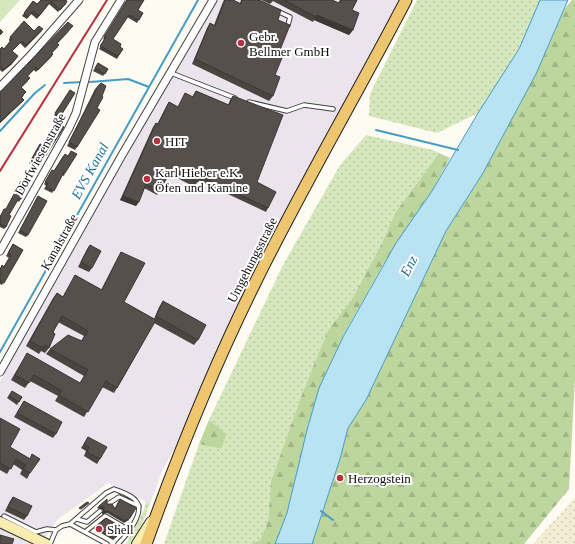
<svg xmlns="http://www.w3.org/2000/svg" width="575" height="544" font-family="'Times New Roman',serif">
  <defs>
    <pattern id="farmland-dots" width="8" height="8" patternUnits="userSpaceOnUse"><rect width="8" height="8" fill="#f3edd3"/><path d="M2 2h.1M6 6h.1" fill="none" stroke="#cfcab4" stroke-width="1.8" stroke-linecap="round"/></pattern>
    <pattern id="grass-dots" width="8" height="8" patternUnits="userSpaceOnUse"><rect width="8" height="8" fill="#d6e7bd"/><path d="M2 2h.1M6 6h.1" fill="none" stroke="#b6c5a1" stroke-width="1.8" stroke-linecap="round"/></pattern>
    <pattern id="forest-firs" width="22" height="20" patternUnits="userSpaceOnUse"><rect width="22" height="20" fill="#bcd69d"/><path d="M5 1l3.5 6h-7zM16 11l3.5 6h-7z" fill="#a0b686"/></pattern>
  </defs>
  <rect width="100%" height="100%" fill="#fefbf2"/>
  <!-- industrial -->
  <path fill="#ebe4ed" d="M215,0H399L211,367L175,448L163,469L150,504L108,483L57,520L41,544H0V381Z"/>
  <!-- farmland -->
  <path fill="url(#farmland-dots)" d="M575,498V544H533L572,501Z"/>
  <!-- grass -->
  <path fill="url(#grass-dots)" d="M417,0H540L519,49L478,113L437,133L369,116L370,94Z
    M366,135L433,150L439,153L395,213L383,241L352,299L328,330L302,394L271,481L268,521L260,540L250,544H164L199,444L221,449L227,434L209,420L283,265L340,165Z
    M146,501L150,504L135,542L133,544H126L144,510Z"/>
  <!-- forest -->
  <path fill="url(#forest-firs)" d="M572,0H575V378L569,489L524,544H312L340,459L348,428L366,400L446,231L483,173L536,74L565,8Z
    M439,153L450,158L432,191L384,263L343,336L319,388L307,430L287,513L275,544H250L260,540L268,521L271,481L302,394L328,330L352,299L383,241L395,213Z
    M209,420L227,434L221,449L199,444Z"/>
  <!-- garden -->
  <path fill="#d6e7bd" d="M0,0H20L0,22Z"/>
  <!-- water -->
  <path fill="#b9e2f2" stroke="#459cc4" d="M540,0H568L536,74L483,173L446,231L366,400L348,428L340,459L312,544H275L287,513L307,430L319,388L343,337L396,243L432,191L478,113L519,49Z"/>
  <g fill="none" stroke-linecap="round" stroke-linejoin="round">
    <!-- stream -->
    <path stroke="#459cc4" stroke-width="2" d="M90,82L128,79L149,87
      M64,83L82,82
      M376,130L458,150
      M0,131L35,93L45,85
      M0,352L198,0
      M321,511L333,520"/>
    <!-- service casing -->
    <g stroke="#424242" stroke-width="5.5">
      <path id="service" d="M277,11L290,17L288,25
        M171,73L235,98
        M249,102L287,111L304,105L333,109
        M108,504L119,497L139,506
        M4,516L36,532L47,529L56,530L50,544
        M77,519L87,522L100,511
        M70,524L107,544
        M56,530L62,526L70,524L106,493L114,489C121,492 132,495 136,501C146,512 126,536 118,544
        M85,532L105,516L129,530"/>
    </g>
    <!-- minor casing -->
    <g stroke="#424242" stroke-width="9">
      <path id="minor" d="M0,87L30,56L79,0
        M0,251L69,128L76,113L95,42L121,0
        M0,372L122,155L213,0"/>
    </g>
    <!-- secondary casing -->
    <g stroke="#313131" stroke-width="12">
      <path id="secondary" d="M0,522L46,544
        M137,544L151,522"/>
    </g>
    <!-- primary casing -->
    <g stroke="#202020" stroke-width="13">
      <path id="primary" d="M146,544C178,454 214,366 256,281C303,186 357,94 406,0"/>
    </g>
    <!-- service -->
    <use href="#service" stroke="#fff" stroke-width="3.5"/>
    <!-- minor -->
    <use href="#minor" stroke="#fff" stroke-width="7"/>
    <!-- secondary -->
    <use href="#secondary" stroke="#f9ecb1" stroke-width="10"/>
    <!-- primary -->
    <use href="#primary" stroke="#efc670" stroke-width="11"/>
    <!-- rail -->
    <path stroke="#b63041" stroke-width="2" d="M0,171L107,0"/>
  </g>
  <!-- wall -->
  <path fill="#4b4441" d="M41,0H66V4L58,12L49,4L37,19L31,14L27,19L22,16L33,1L37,4Z
    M127,0L138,10L143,13L137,23L127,17L113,39L120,47L123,49L117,59L99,49L104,40L103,39Z
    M224,0H233L240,3L241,0H259L278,20L280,50L275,75L273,96L269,101L192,64L207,28L210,23L214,25L223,2Z
    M261,0H332L338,3L340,0H357L352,10L353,30L349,35L314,20L313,22L273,1L270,4Z
    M43,29L25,48L20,43L12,51V64L2,72L0,70V49H4L10,42L9,40L10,37L34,31Z
    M71,29L58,43V47L52,53L53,54L51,57L36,72L34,70L28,76V81L21,88L24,95L22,98V102L0,123V92Z
    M98,63L108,69L103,76L93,71Z
    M98,86L97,108L77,147L75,150L67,146L95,89Z
    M70,90L75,93L59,118L54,115Z
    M196,91L228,105L230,100L233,96L257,182L268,208L266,212L198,180L195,187L169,174L160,191L157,195L144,188L136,206L120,200L153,127L156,123H158L166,107L169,102L178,107L185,93L192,97Z
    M56,122L64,127L38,168L29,163L40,144L43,145Z
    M63,156L65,173L64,176L62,175L52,193L44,189L46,186L44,184L52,170L54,171Z
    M21,181L23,189L26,191L19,202L17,200L9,215L6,227L4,229L0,227V216L6,209Z
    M38,196L28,235L26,237L18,233Z
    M13,244L23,250L2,285L0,284V269L2,265L4,266L9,258L6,256Z
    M90,245L92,268L89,272L78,267L87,249Z
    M121,252L124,302L154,319L159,307L163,301L198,340L194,345L154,323L117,388L114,393L102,387L84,417L55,401L58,396L30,381L25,388L11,380L27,353L80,383L84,376L46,354L50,349L81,341L84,336L58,322L53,332L49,348L45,353L41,351L39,354L26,346L53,298L57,293L63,297L72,281L75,275L101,290L118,257Z
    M12,391L22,397L17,405L7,398Z
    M24,401L56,434L53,438L14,417Z
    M0,418L10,447L29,458L30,473L27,479L20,474L22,470L13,464L7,474L0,470Z
    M88,437L100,459L97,464L84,456L86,451L81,448Z
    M13,497L27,516L24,520L5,511L10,501Z
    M120,499L129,520L124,523L107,513L102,514V509L97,508L107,504L115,508Z
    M95,528H119L117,529L122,532L113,540L94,529Z"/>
  <!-- shaded-wall -->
  <path fill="#3d3735" d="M317,15L353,30L349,35L314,20Z
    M43,29L41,32L25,48L26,45Z
    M53,54L51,57L36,72L38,70Z
    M18,56L12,64L2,72L4,69Z
    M24,100L22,102L0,123V122Z
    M123,196L139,202L136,206L120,200Z
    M99,506L104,507L102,509L97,508Z
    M108,511L107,513L102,514L104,512Z"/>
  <!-- building -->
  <path fill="#574f4c" stroke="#3d3735" d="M41,0H66L67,2L60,10L51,1L39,16L33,11L28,17L24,13L33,1L37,4Z
    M127,0H144L138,10L143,13L139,20L129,15L113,39L121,44L120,47L123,49L118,56L100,46L106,37H104Z
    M225,0H233L241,4L242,0H259L281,10L278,20L290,25L280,50L284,53L275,75L280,77L273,96L195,59L210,23L215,26Z
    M284,0H332L339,3L341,0H357L352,10L359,13L353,30L317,15L316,17Z
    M24,21L34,31L39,26L43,29L26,45L22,41L12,51L18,56L14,61L4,69L0,66V49L2,47L4,49L12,39L10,37Z
    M68,22L73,26L57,43L59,45L51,53L53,54L38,70L36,67L27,76L30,78L21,87L26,92L21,97L24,100L0,122V92Z
    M0,29L3,32L0,35Z
    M98,63L108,69L105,74L95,68Z
    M101,83L106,86L102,96L103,97L97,108L100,110L77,147L69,142L98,86Z
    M70,90L75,93L60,117L55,113Z
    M196,91L229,105L233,96L283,115L257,182L276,192L268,208L200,176L198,182L171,169L160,191L146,184L139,202L123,196L156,123L158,124L169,102L178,107L185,93L193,97Z
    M56,122L64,127L40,165L31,160L40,144L43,145Z
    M71,151L77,154L65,173L64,172L54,191L46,187L48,183L45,182L52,170L54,171L65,154L68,156Z
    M21,181L26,184L23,189L26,191L21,199L19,198L9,215L11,216L6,227L0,224V217L4,209H6Z
    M38,196L47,201L28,235L20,230Z
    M13,244L23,250L4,283L0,281V270L2,265L4,267L11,255L8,253Z
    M90,245L101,251L92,268L81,262Z
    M121,252L145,263L124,302L156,320L117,388L106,381L88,412L59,395L62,391L34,375L29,383L15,375L27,353L80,383L88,370L50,349L68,335L82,341L88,331L62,316L53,332L55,334L49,348L45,345L43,348L30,341L57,293L63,297L75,275L102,290Z
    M163,301L206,325L198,340L156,316Z
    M12,391L22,397L19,402L9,396Z
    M24,401L62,422L56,434L17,413Z
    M0,418L20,429L10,447L30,459L32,454L40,459L30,473L23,469L26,465L16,459L11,469L0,463Z
    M88,437L107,447L100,459L87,452L89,447L84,444Z
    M13,497L32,506L27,516L8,507Z
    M107,499V504H112L115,509L120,499L136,508L130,518L125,521L108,511L104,512V507L99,506Z
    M87,502L89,503L81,509L79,508Z
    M106,518L120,526L117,528L122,532L114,538L95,528Z
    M0,535L14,539L12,544H0Z"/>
  <!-- markers -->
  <g fill="#b63041" stroke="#fff" stroke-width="1.5">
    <circle cx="241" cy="43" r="4"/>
    <circle cx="157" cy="141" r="4"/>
    <circle cx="147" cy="179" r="4"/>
    <circle cx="340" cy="478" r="4"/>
    <circle cx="99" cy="529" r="4"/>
  </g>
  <g text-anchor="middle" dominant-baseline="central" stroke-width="4" stroke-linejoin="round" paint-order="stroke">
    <!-- poi labels -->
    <g font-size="13" fill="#0f0f0f" stroke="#fff" text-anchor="start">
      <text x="249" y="36">Gebr.<tspan x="249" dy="15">Bellmer GmbH</tspan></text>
      <text x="165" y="141">HIT</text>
      <text x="155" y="172">Karl Hieber e.K.<tspan x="155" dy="15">Öfen und Kamine</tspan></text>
      <text x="348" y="478">Herzogstein</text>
      <text x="107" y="529">Shell</text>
    </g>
    <!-- street labels -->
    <g font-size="13" fill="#0f0f0f" stroke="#fff">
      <text transform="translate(40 154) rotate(-61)">Dorfwiesenstraße</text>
      <text transform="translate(59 242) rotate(-61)">Kanalstraße</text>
      <text transform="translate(252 260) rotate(-63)">Umgehungsstraße</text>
    </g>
    <!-- water labels -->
    <g font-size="14" font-style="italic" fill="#206e99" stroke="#fff">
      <text transform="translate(90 171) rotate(-61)">EVS Kanal</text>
      <text transform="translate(409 266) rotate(-62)">Enz</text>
    </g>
  </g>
</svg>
